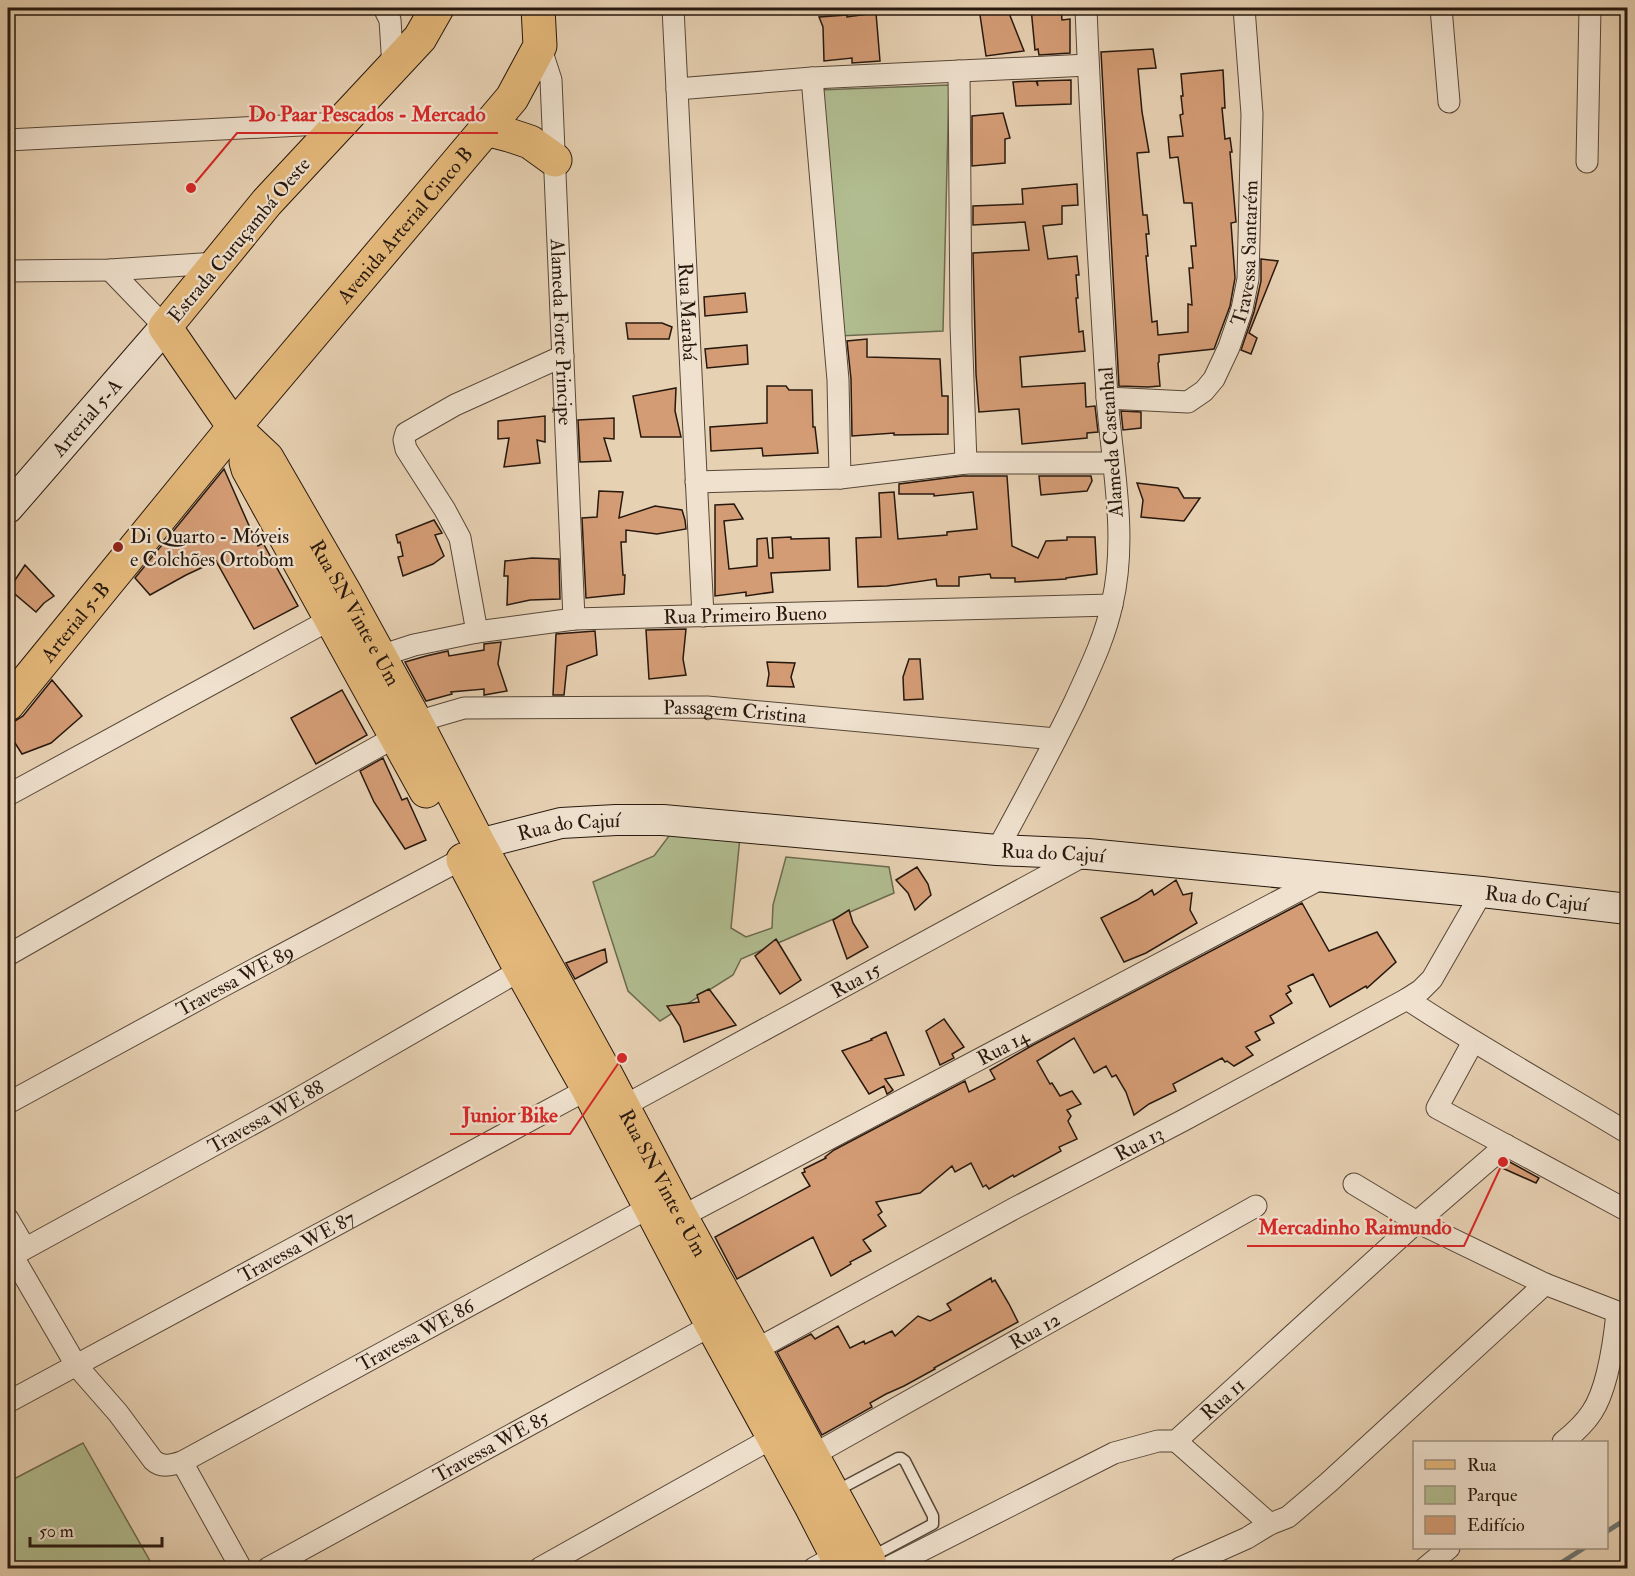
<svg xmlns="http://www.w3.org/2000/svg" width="1635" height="1576" font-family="'IM FELL Double Pica',serif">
  <rect width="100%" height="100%" fill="#e7d1b3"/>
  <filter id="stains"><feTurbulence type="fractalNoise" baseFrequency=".00333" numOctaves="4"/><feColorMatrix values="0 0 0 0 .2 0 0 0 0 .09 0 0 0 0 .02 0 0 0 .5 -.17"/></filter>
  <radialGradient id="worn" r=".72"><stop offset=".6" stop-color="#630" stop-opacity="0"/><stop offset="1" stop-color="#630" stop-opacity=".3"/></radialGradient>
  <!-- green -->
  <path fill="#b1bd90" stroke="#6c6a4f" stroke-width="1.5" d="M949,85L943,331L839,336L819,90Z
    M675,828L740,837L731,928L746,937L772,928L773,905L786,857L889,867L894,893L741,959L733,975L660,1021L628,991L593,882L654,856Z
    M83,1443L154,1568H8V1482Z"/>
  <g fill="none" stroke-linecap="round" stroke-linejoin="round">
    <!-- stream -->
    <path stroke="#6d7673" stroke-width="5" d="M1606,1532L1628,1518
      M1553,1568L1584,1548"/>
  </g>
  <!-- building -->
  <path fill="#d49c75" stroke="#27180e" stroke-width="1.5" d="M979,8H1007L1024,51L986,56Z
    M1031,8H1061L1062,20L1070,19V53L1039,55L1038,49L1035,50Z
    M876,13L880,61L852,63V58L824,61L823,27L819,17L847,15V17Z
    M1153,49L1156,68L1138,69L1142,112L1149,152L1137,153L1143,215H1147L1149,234H1146L1148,256H1146L1152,322L1157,321L1158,335L1188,332V304L1192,305L1189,268H1193L1191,246H1196L1192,203H1184L1178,157L1170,158L1168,137L1183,136L1180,115L1183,114L1181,96H1183L1181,74L1223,70L1225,108H1222L1225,139L1230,138L1232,152H1230L1236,222L1231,223L1235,278L1230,306L1214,349L1159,355V362L1158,363L1160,386L1148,387L1119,386L1101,52Z
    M1071,80V104L1016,106L1013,82L1036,81L1038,86L1037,81Z
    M1003,113L1010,138L1005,139V163L972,166V116Z
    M1077,184L1078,205L1062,206V224L1043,226L1048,259L1077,256L1079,275H1076L1078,298H1076L1079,332L1083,331L1085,351L1020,357L1022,387L1085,383L1086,407L1095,406L1098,432L1087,433V438L1022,444L1019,409L979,412L976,374L973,253L1029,250L1025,222L973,225V206L1023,204L1022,189Z
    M1261,259L1278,261L1249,333L1257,338L1251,354L1241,350L1254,312L1261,281Z
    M745,293L747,312L705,316L704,297Z
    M626,323H662L672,327L669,339H628Z
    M867,339V357L940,359L942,396H948V434L894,435V433L852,436L851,379L847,341Z
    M747,345L748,364L707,368L705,349Z
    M767,386H786L789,390H812L813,427H815L818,453L763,456L762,448L711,451L710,427L767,423Z
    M676,388L675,411L681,437H641L633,396Z
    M1121,411L1141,412V428L1123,430Z
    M545,416V442L537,440L540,463L504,467L509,438L498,439V421Z
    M614,418V439L604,438L611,461L580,462L578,420Z
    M224,469L258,546L263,543L298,606L254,629L216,561L186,575L150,595L135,578Z
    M962,476H1007L1012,546L1038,558L1046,541L1067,540V537H1095L1097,574L1066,578V579L1015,582V578H991L990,574L959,577V586H937L936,579L887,586L858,587L856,538L881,537L879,493L894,492L898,539L947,535V532L977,529L973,492L934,496V494H899V484Z
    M1039,476H1091L1092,481L1087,491L1041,495Z
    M1137,483L1178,488L1184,498H1200L1184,521L1141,517L1143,500Z
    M599,491L623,492L619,518L655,506L682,510L685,520L686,529L657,534L626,530V542H621L623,575H625L624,594L586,598L582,518L597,517Z
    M734,504L743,519L724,521L729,569L757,566V539L767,538L769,558H773L772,538L791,537V539L829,538L830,570L771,573L773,592L746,596V592L715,596V505Z
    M434,520L442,533L435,535L444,556L433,564L403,576L398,557L403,556L400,542L398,543L396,535Z
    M532,558L559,559L560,599L530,600L507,605L508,576H504L505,561Z
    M25,565L54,596L44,603L36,612L9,589Z
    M686,629L683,659L686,675L649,679L646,630Z
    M595,631L597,655L567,666L564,695H553L556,634Z
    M501,642L498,664L507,691L484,695V689L451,692L452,694L426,701L405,662L426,656L448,651L449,656L484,650V644Z
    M909,659H920L923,699L904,700L903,677Z
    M767,662L795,663L791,677L794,687L767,686L769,674Z
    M52,680L82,716L51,743L22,754L8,732V722L15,721L23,716Z
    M342,690L367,735L316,764L291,718Z
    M383,758L402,800L407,798L426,840L405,849L374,802L360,771Z
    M917,867L928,884L931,895L915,910L908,893L896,880Z
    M1176,880L1183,895L1192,893L1190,910L1197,923L1146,953L1124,962L1101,918L1137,900L1152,890L1154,895Z
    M1302,903L1329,951L1377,932L1396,962L1367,988L1366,986L1330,1007L1313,974L1288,986L1291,991L1286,994L1292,1003L1270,1016L1274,1023L1255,1032L1260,1040L1246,1047L1253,1055L1234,1066L1227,1061L1225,1062L1222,1058L1173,1084L1176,1091L1149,1104L1134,1115L1126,1092L1116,1075L1112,1077L1106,1066L1094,1073L1074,1038L1037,1061L1050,1084L1052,1083L1060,1096L1072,1091L1081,1104L1067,1110L1071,1116L1068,1121L1077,1139L1059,1147L1061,1151L1014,1177L1013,1175L989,1189L986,1185L983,1187L971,1163L955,1172L952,1166L920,1193L876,1202L882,1212L878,1215L886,1226L863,1240L871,1251L850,1262L851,1264L831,1276L813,1237L737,1279L715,1237L810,1186L802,1173L805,1172L804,1169L826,1158L825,1157L834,1150L965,1081L969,1092L995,1079L990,1070L1033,1045Z
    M849,910L853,923L868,947L847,959L833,920Z
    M776,939L801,980L780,994L755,956Z
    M605,949L607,962L575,979L566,963Z
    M709,989L736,1025L684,1042L680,1026L667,1006L699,1002L697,995Z
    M944,1019L964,1047L952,1054L954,1058L940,1065L926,1031Z
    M886,1032L904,1075L885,1079L893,1090L887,1094L884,1086L869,1094L842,1051L872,1040L871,1039Z
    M1508,1161L1539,1178L1536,1183L1500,1167Z
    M991,1278L992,1282L995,1280L1009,1304L1018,1322L934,1368L935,1369L904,1386L886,1394L870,1403L872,1407L822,1435L777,1352L811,1334L815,1339L838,1326L850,1348L864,1341L865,1344L892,1331L895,1336L918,1316L930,1321L951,1310L947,1304Z"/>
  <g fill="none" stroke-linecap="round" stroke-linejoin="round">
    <!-- lane casing -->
    <g stroke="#574637" stroke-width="13">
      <path id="lane" d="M836,1491L898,1458H901L905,1461L933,1516V1524L871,1557"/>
    </g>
    <!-- street casing -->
    <g stroke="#574637" stroke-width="23">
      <g id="street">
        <path d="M384,8L390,20L393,67"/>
        <path id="s1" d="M673,8L703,616"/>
        <path d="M1441,8L1449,102"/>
        <path id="s2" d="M540,46L551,80L574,619"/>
        <path d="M959,71L961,325L966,463"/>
        <path d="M812,78L838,380L840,478"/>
        <path d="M677,89L812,78L1088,65"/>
        <path d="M8,140L340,123"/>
        <path d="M1587,162L1590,8"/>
        <path d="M110,270L165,327"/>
        <path d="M8,271L110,270L216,263"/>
        <path id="s3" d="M1107,398L1188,402L1204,391L1214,379L1229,347L1242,309L1248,279L1252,114L1244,8"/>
        <path d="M696,482L840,478L966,463H1112"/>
        <path d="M477,632L460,538L445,510L406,449L404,440L406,433L455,405L563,356"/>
        <path id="s4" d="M380,656L414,645L477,632L574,619L1112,605"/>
        <path id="s5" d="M416,722L464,708L707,707L1056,739"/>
        <path d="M8,795L331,619"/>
        <path d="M997,850C1024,800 1051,751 1075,701C1089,670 1105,638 1112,604C1128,537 1112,464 1107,397C1099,267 1091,137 1086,8"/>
        <path d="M8,955L160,868L397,736"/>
        <path d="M1407,999C1479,1047 1554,1088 1628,1133"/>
        <path d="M1473,1042L1437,1108L1628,1211"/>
        <path id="s6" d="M8,1103L223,986L462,859"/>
        <path id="s7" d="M622,1107L1085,855"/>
        <path d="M1354,1184L1417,1222L1545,1284L1628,1316"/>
        <path id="s8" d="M681,1217L1324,877"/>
        <path d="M8,1219L25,1248"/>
        <path id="s9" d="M12,1255L76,1365L118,1413L153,1460C161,1468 172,1465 182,1462L650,1207"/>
        <path id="s10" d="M8,1258L287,1105L521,970"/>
        <path id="s11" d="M755,1350L1015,1208L1184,1120L1407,999L1421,990L1432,979L1482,892"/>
        <path id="s12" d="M8,1402L588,1089"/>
        <path d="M1176,1441L1270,1524"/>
        <path d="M1563,1442C1573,1434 1585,1423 1592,1412C1608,1388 1614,1342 1617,1313"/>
        <path id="s13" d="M813,1455L1256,1206"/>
        <path d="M182,1462L241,1568"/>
        <path id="s14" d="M268,1568L712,1325"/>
        <path d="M540,1568L774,1437"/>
        <path d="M814,1568L836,1556"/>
        <path id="s15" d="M887,1568L1114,1453L1158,1441H1176L1417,1222L1506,1145"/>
        <path d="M1180,1568L1247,1538L1270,1524L1288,1517L1328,1483L1545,1284"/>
        <path d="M1425,1568L1449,1548"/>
      </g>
    </g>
    <!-- secondary casing -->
    <g stroke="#27180e" stroke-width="32">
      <g id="secondary">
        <path id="s16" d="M8,508L165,327"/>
        <path id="s17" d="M479,844L561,823L616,820H663L997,850L1088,854L1482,892L1628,909"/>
      </g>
    </g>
    <!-- primary casing -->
    <g stroke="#27180e" stroke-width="35">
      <g id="primary">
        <path id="s18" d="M437,8L420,38L267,202L165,327L234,427L267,458L345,593L416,722L479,844L601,1065L681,1217L765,1369L868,1558L871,1568"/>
        <path d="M486,129L509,135L530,142L555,160"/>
        <path d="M246,462L248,469L426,791"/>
        <path id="s19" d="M8,704L234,427L512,98L540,46L538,8"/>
        <path d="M463,860L521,970L588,1089L712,1325L810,1504L843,1568"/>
      </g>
    </g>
    <!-- lane -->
    <use href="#lane" stroke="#efe1ce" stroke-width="10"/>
    <!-- street -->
    <use href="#street" stroke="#efe1ce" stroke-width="21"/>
    <!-- secondary -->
    <use href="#secondary" stroke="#efe1ce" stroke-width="30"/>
    <!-- primary -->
    <use href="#primary" stroke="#e4b87a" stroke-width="33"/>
  </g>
  <!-- markers -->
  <circle fill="#8f2418" stroke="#efe1ce" stroke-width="2" cx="118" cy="547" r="6"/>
  <g text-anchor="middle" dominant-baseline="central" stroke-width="4.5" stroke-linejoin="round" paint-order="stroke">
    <!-- street labels -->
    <g font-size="20" fill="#27180e" stroke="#efe1ce">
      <text stroke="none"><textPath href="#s19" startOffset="622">Avenida Arterial Cinco B</textPath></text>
      <text transform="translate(239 240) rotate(-50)">Estrada Curuçambá Oeste</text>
      <text stroke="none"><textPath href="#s3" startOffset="248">Travessa Santarém</textPath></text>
      <text stroke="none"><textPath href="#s1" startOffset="304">Rua Marabá</textPath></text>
      <text stroke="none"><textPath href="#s2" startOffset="288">Alameda Forte Principe</textPath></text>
      <text stroke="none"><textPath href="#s16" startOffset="120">Arterial 5-A</textPath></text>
      <text transform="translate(1111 442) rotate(-94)">Alameda Castanhal</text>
      <text stroke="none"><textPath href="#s18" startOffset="765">Rua SN Vinte e Um</textPath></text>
      <text stroke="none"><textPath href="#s4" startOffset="369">Rua Primeiro Bueno</textPath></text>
      <text stroke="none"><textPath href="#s19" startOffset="106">Arterial 5-B</textPath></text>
      <text stroke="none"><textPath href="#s5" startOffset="321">Passagem Cristina</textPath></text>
      <text stroke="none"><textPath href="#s17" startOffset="92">Rua do Cajuí</textPath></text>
      <text stroke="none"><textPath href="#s17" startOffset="578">Rua do Cajuí</textPath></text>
      <text stroke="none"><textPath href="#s17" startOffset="1064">Rua do Cajuí</textPath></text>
      <text stroke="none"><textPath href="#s6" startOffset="258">Travessa WE 89</textPath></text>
      <text stroke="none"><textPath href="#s7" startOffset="266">Rua 15</textPath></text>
      <text stroke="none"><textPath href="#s8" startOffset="364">Rua 14</textPath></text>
      <text stroke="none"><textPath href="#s10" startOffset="294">Travessa WE 88</textPath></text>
      <text stroke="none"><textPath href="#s11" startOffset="436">Rua 13</textPath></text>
      <text stroke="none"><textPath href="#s18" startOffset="1413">Rua SN Vinte e Um</textPath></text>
      <text stroke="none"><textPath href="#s12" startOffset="328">Travessa WE 87</textPath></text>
      <text stroke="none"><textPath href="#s13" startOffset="254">Rua 12</textPath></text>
      <text stroke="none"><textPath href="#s9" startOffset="546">Travessa WE 86</textPath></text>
      <text stroke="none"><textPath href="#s15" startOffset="381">Rua 11</textPath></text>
      <text stroke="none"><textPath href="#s14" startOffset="254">Travessa WE 85</textPath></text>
    </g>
    <!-- poi labels -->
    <g font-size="20" fill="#27180e" stroke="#efe1ce" text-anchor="start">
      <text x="130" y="536">Di Quarto - Móveis<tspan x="130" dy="23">e Colchões Ortobom</tspan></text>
    </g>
  </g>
  <!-- callouts -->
  <path fill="none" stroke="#d62828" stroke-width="2" d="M191 188L237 133H498M622 1058L570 1134H450M1503 1162L1464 1246H1247"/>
  <g fill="#d62828" stroke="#efe1ce" stroke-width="2">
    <circle cx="191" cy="188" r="6"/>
    <circle cx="622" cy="1058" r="6"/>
    <circle cx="1503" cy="1162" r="6"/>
  </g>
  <g font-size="21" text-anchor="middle" font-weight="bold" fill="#d62828" stroke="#efe1ce" stroke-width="4.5" stroke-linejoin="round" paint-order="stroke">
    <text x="367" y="121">Do Paar Pescados - Mercado</text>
    <text x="510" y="1122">Junior Bike</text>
    <text x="1355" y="1234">Mercadinho Raimundo</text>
  </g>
  <!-- margin -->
  <rect width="1635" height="1576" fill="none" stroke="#e7d1b3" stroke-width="30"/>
  <rect x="9" y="9" width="1617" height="1558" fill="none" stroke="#27180e" stroke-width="3"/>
  <rect x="15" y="15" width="1605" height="1546" fill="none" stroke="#27180e" stroke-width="1.5"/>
  <!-- legend -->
  <rect x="1413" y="1441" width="195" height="108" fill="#efe1ce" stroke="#9f9181" stroke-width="1.5"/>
  <rect x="1425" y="1460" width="30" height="9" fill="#e4b87a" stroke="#9f9181" stroke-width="1.5"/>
  <text x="1467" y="1471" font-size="18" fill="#27180e">Rua</text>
  <rect x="1425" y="1486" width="30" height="18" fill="#b1bd90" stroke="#9f9181" stroke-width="1.5"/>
  <text x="1467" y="1501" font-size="18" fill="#27180e">Parque</text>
  <rect x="1425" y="1516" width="30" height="18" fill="#d49c75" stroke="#9f9181" stroke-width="1.5"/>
  <text x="1467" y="1531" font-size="18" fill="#27180e">Edifício</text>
  <!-- scale -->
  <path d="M30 1537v9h132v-9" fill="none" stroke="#27180e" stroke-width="3"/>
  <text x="39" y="1537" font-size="18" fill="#27180e" stroke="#efe1ce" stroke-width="4.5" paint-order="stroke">50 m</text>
  <rect width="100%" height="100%" filter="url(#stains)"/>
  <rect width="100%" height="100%" fill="url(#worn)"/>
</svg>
